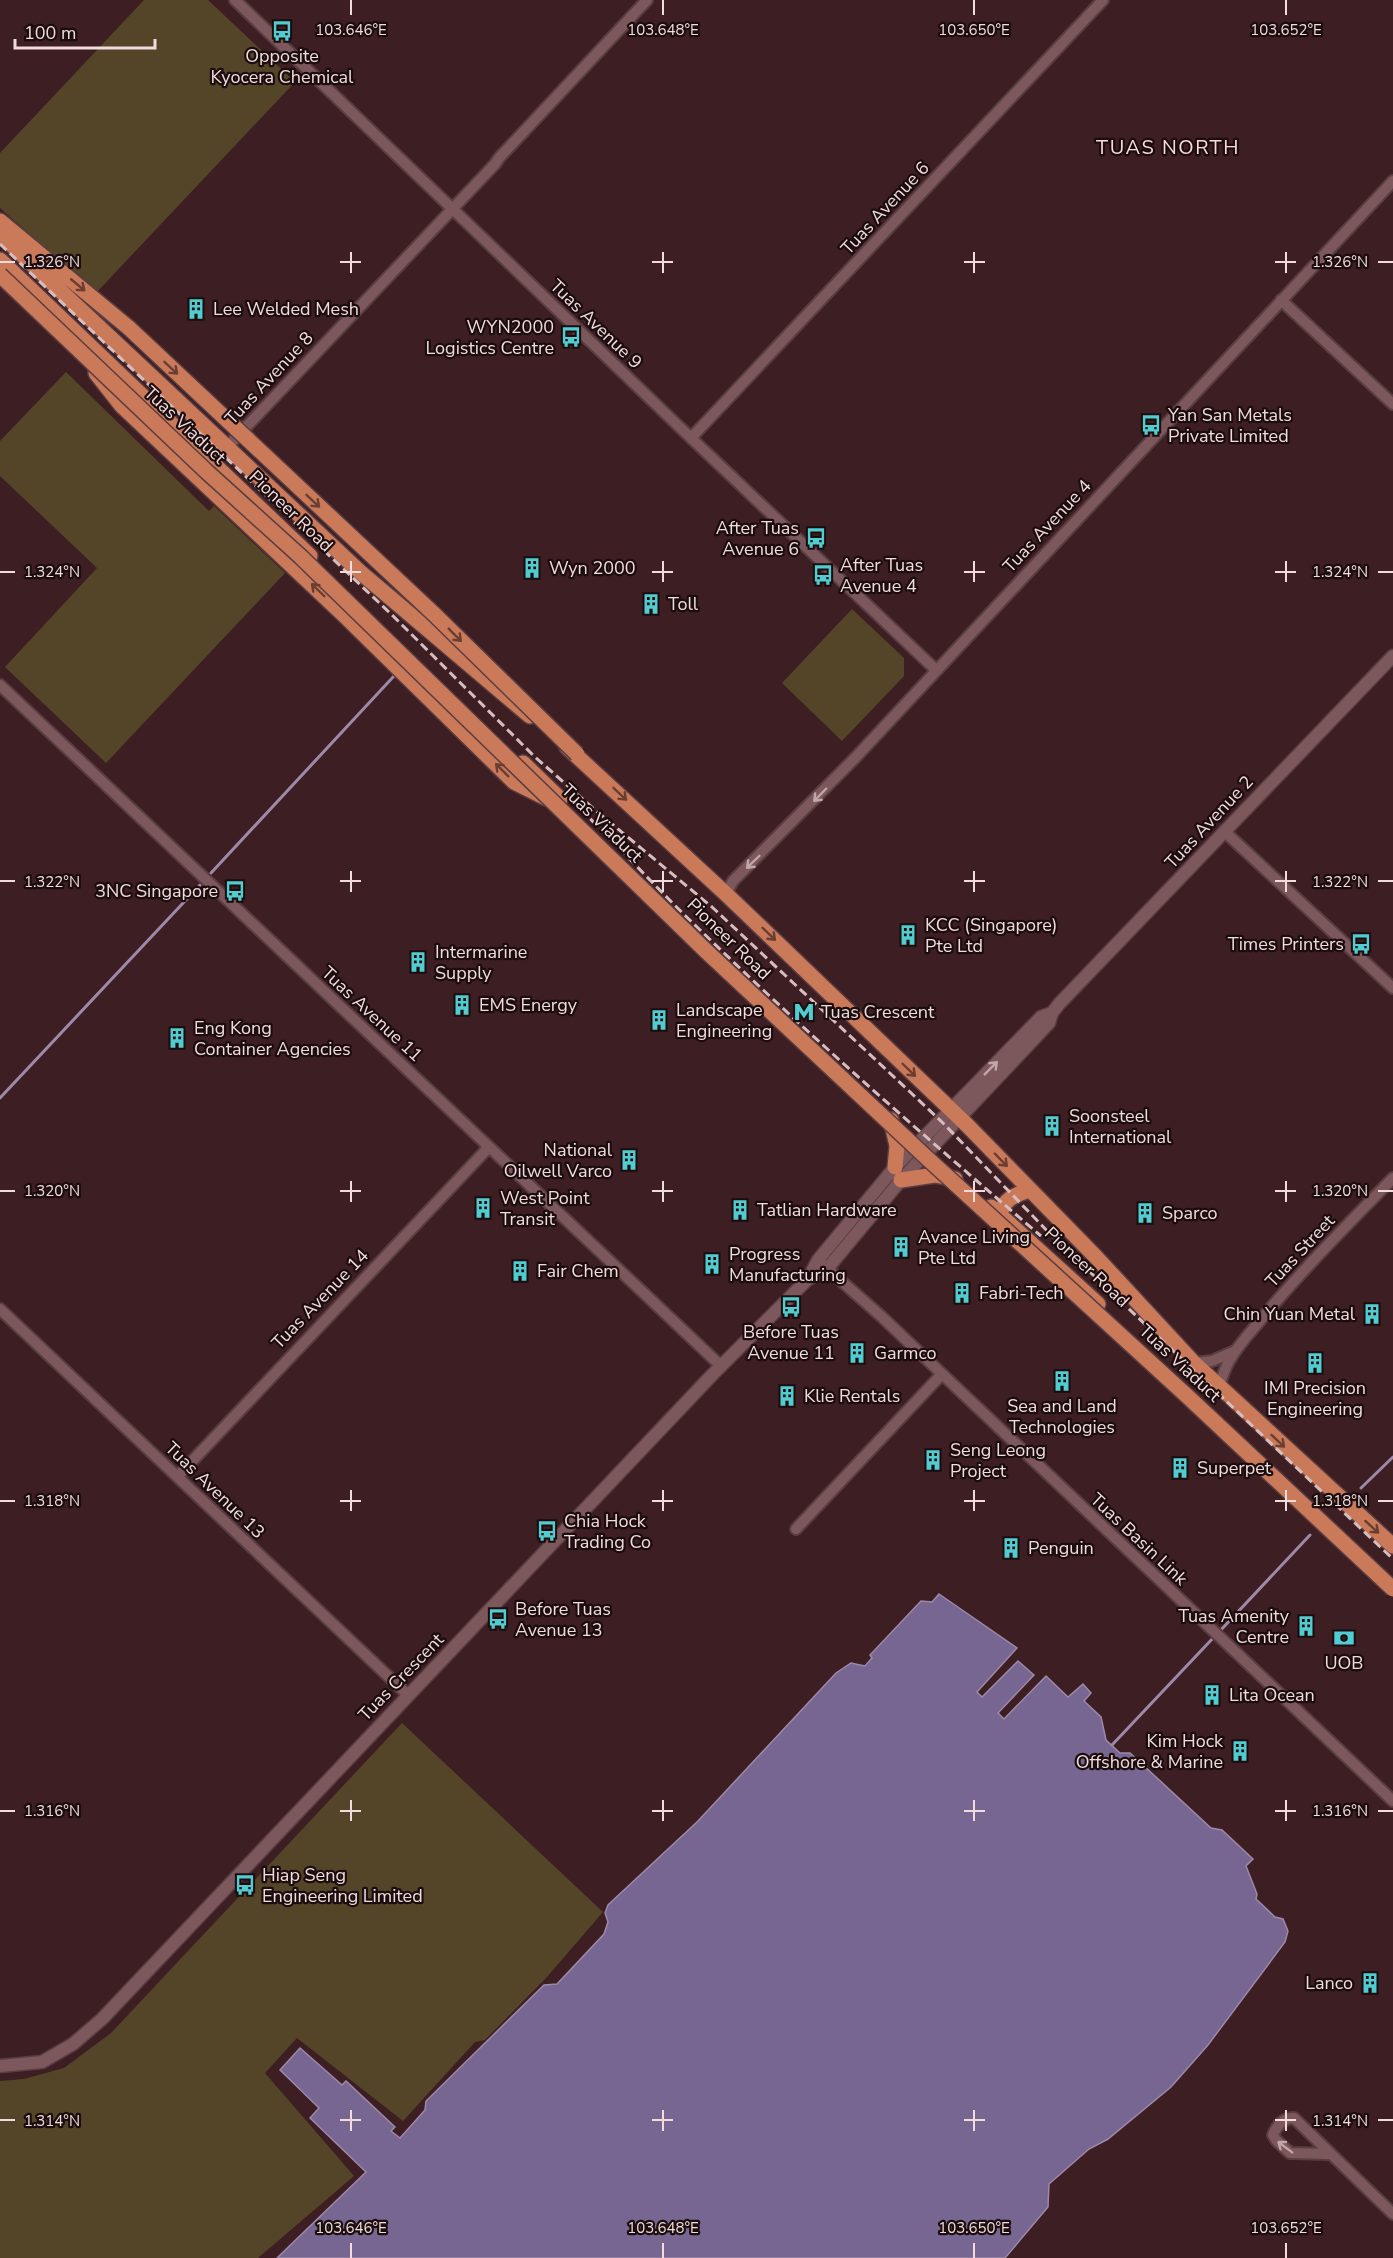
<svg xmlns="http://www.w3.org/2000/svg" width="1393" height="2258" font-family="'Nunito Sans',sans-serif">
  <rect width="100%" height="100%" fill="#3d1e22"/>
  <!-- green -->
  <path fill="#544529" d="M144,0H208L295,82L96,293L0,208V153Z
    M66,372L209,511L214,506L285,573L106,763L5,667L97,568L0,476V441Z
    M852,609L904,658V676L842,741L782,683Z
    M402,1723L603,1912L547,1977L485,2040L475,2042L403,2121L297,2038L265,2073L354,2176L258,2258H0V2081L24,2079L64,2068L111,2033Z"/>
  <!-- water -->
  <path fill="#786692" stroke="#9d89a8" stroke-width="1.5" d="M939,1594L1017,1648L977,1692L982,1697L1018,1661L1034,1675L998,1713L1004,1719L1046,1676L1068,1697L1083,1684L1091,1693L1084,1701L1101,1717L1106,1740L1120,1753H1130L1211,1828L1222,1830L1253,1859L1246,1866L1257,1894L1256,1899L1275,1917L1283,1919L1288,1931L1285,1942L1208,2045L1171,2087L1108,2139L1089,2149L1049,2184L1048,2207L1005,2258H277L366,2172L310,2118L319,2108L280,2070L300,2048L342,2085L346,2081L395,2127L391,2131L400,2138L425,2110L426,2101L544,1985L557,1984L604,1934L608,1922L605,1913L608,1905L697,1822L836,1673L851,1663L865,1666L872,1658L870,1655L921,1601L932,1602Z"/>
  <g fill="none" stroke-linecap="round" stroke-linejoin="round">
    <!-- stream -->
    <path stroke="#9d89a8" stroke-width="3" d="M211,873L394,676
      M0,1098L200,885
      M1361,1488L1393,1457
      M1219,1632L1310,1535
      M1112,1745L1214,1637"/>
    <!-- minor casing -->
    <g stroke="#593d42" stroke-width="14">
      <path id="minor" d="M235,0L691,438L936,670
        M1281,300L1393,404
        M691,438L1103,0
        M212,463L495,164L499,158L647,0
        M0,685L721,1366
        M1224,831L1393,988
        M726,894L733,881L856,757L1393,181
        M821,1263L882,1317L1393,1801
        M0,1309L408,1695
        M1194,1363L1212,1361L1235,1351
        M1220,1386C1225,1358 1246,1338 1263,1317C1304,1268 1349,1223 1393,1178
        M178,1476L489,1147
        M796,1529L941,1375
        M1329,2154L1290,2153L1276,2140L1273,2135C1277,2125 1283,2118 1294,2118L1393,2214"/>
    </g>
    <!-- tertiary casing -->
    <g stroke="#593d42" stroke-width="15">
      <path id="tertiary" d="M808,1279L827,1269L901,1180L1049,1023L1052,1013L1059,1004L1393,656
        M0,2066L42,2062L73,2044L102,2019L712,1375L808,1279L818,1260L895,1167L1041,1017L1052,1013"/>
    </g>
    <!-- primary casing -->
    <g stroke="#593d42" stroke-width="18">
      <path id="primary" d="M0,221L129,328
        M0,234L360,572L530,716
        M0,260L310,556
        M96,373L122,406L345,616L514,782L546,798
        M567,747L726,894L967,1125L1095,1256L1194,1363L1393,1546
        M523,763L560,799
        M891,1120L897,1146L895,1167
        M901,1180L935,1175L955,1179
        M991,1207L1098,1304
        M1000,1215C1003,1199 1015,1195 1030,1190"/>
    </g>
    <!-- minor -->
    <use href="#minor" stroke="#7c575b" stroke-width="10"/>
    <!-- tertiary -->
    <use href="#tertiary" stroke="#7c575b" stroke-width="12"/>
    <!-- primary -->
    <use href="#primary" stroke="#ca7959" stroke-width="15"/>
    <!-- rail -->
    <path stroke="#d6bec0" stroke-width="3" stroke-dasharray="9 4.5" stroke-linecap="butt" d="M0,244L390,613L535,757L594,809L712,907L909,1091L944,1124L1054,1238L1393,1559
      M571,800C614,841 653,885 696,926C807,1034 924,1136 1041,1236"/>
    <!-- primary-bridge casing -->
    <g stroke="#593d42" stroke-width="18" stroke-linecap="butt">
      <path id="primary-bridge" d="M0,275L206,471L301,557L706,951L927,1158L1186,1395L1393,1589
        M129,328L435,615L577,754"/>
    </g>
    <!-- primary-bridge -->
    <use href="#primary-bridge" stroke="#ca7959" stroke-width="15"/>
  </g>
  <!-- one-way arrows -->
  <defs><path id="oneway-shaft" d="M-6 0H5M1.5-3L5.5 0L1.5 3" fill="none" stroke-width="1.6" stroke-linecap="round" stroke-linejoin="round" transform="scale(1.5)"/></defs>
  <g stroke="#6a3e30">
    <use href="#oneway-shaft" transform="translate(78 285) rotate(40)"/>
    <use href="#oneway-shaft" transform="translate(171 368) rotate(43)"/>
    <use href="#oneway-shaft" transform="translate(313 501) rotate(43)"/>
    <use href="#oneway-shaft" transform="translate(318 590) rotate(-136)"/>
    <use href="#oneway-shaft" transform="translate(455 635) rotate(45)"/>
    <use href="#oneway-shaft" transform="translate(502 770) rotate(-135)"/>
    <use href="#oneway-shaft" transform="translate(620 794) rotate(43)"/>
    <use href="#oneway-shaft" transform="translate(769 934) rotate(44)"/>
    <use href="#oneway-shaft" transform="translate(909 1070) rotate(44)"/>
    <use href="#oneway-shaft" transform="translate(1001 1160) rotate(46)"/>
    <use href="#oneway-shaft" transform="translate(1278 1441) rotate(43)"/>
    <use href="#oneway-shaft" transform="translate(1372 1527) rotate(42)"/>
  </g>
  <g stroke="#c3a6a9">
    <use href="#oneway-shaft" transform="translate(820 795) rotate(134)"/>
    <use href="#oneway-shaft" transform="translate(753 862) rotate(136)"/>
    <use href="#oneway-shaft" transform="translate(991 1068) rotate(-45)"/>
    <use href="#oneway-shaft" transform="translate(1285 2147) rotate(-143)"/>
  </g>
  <!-- ticks -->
  <path fill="none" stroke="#f2dbdd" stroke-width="2" d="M351,0V15M663,0V15M974,0V15M1286,0V15M351,252V273M663,252V273M974,252V273M1286,252V273M0,262H15M340,262H361M652,262H673M964,262H985M1275,262H1296M1378,262H1393M351,561V582M663,561V582M974,561V582M1286,561V582M0,572H15M340,572H361M652,572H673M964,572H985M1275,572H1296M1378,572H1393M351,871V892M663,871V892M974,871V892M1286,871V892M0,881H15M340,881H361M652,881H673M964,881H985M1275,881H1296M1378,881H1393M351,1181V1202M663,1181V1202M974,1181V1202M1286,1181V1202M0,1191H15M340,1191H361M652,1191H673M964,1191H985M1275,1191H1296M1378,1191H1393M351,1490V1511M663,1490V1511M974,1490V1511M1286,1490V1511M0,1501H15M340,1501H361M652,1501H673M964,1501H985M1275,1501H1296M1378,1501H1393M351,1800V1821M663,1800V1821M974,1800V1821M1286,1800V1821M0,1811H15M340,1811H361M652,1811H673M964,1811H985M1275,1811H1296M1378,1811H1393M351,2110V2131M663,2110V2131M974,2110V2131M1286,2110V2131M0,2120H15M340,2120H361M652,2120H673M964,2120H985M1275,2120H1296M1378,2120H1393M351,2243V2258M663,2243V2258M974,2243V2258M1286,2243V2258"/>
  <!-- icons -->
  <defs>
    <g id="bus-bare" transform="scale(1.62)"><path d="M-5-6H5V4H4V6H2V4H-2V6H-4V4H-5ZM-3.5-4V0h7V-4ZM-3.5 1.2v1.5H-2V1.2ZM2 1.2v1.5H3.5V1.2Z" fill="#51ccd1" stroke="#1b0d0e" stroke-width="2.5" paint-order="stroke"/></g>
    <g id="building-bare" transform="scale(1.62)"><path d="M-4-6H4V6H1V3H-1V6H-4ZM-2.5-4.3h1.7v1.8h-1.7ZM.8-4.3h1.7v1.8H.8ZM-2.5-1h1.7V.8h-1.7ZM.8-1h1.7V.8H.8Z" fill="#51ccd1" stroke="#1b0d0e" stroke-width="2.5" paint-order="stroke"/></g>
    <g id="metro-bare" transform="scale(1.62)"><path d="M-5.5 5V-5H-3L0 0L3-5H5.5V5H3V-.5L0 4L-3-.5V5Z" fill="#51ccd1" stroke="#1b0d0e" stroke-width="2.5" paint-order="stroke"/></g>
    <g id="bank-bare" transform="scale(1.62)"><path d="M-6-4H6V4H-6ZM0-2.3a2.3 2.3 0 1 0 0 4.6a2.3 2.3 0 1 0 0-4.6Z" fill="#51ccd1" stroke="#1b0d0e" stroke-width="2.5" paint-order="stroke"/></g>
  </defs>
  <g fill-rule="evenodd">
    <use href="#bus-bare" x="282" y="31"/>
    <use href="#building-bare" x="196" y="309"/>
    <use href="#bus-bare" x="571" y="337"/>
    <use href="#bus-bare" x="1151" y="425"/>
    <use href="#bus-bare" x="816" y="538"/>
    <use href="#building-bare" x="532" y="568"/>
    <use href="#bus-bare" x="823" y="575"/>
    <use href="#building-bare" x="651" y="604"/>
    <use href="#bus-bare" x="235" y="891"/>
    <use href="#building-bare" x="908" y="935"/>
    <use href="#bus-bare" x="1361" y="944"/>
    <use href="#building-bare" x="418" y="962"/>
    <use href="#building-bare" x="462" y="1005"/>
    <use href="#metro-bare" x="804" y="1012"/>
    <use href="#building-bare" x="659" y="1020"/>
    <use href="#building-bare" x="177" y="1038"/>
    <use href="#building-bare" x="1052" y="1126"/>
    <use href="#building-bare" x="629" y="1160"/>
    <use href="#building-bare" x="483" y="1208"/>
    <use href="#building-bare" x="740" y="1210"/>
    <use href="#building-bare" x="1145" y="1213"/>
    <use href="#building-bare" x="901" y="1247"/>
    <use href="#building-bare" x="712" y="1264"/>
    <use href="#building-bare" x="520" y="1271"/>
    <use href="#building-bare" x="962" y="1293"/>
    <use href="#bus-bare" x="791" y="1307"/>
    <use href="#building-bare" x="1372" y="1314"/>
    <use href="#building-bare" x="857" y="1353"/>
    <use href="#building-bare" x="1315" y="1363"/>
    <use href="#building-bare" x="1062" y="1381"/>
    <use href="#building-bare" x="787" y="1396"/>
    <use href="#building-bare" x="933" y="1460"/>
    <use href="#building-bare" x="1180" y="1468"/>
    <use href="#bus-bare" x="547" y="1531"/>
    <use href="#building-bare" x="1011" y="1548"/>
    <use href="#bus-bare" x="498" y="1619"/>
    <use href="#building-bare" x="1306" y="1626"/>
    <use href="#bank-bare" x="1344" y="1638"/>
    <use href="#building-bare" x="1212" y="1695"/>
    <use href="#building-bare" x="1240" y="1751"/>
    <use href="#bus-bare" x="245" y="1885"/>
    <use href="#building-bare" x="1370" y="1983"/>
  </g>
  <g text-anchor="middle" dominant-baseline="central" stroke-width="4.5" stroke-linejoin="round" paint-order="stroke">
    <!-- poi labels -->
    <g font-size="18" fill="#f2dbdd" stroke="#1b0d0e" text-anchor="start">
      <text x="282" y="56" text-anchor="middle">Opposite<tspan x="282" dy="21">Kyocera Chemical</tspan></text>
      <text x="213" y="309">Lee Welded Mesh</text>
      <text x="554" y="327" text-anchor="end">WYN2000<tspan x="554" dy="21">Logistics Centre</tspan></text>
      <text x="1168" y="415">Yan San Metals<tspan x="1168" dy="21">Private Limited</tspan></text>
      <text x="799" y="528" text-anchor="end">After Tuas<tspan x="799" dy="21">Avenue 6</tspan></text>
      <text x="840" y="565">After Tuas<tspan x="840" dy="21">Avenue 4</tspan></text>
      <text x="549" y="568">Wyn 2000</text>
      <text x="668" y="604">Toll</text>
      <text x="218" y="891" text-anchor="end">3NC Singapore</text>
      <text x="925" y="925">KCC (Singapore)<tspan x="925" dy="21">Pte Ltd</tspan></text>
      <text x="1344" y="944" text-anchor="end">Times Printers</text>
      <text x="435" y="952">Intermarine<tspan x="435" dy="21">Supply</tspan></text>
      <text x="479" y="1005">EMS Energy</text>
      <text x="676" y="1010">Landscape<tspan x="676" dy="21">Engineering</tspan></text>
      <text x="821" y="1012">Tuas Crescent</text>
      <text x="194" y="1028">Eng Kong<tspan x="194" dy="21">Container Agencies</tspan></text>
      <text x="1069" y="1116">Soonsteel<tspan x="1069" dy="21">International</tspan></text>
      <text x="612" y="1150" text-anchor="end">National<tspan x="612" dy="21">Oilwell Varco</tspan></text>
      <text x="500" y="1198">West Point<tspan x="500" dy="21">Transit</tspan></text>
      <text x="757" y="1210">Tatlian Hardware</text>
      <text x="1162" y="1213">Sparco</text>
      <text x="918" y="1237">Avance Living<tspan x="918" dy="21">Pte Ltd</tspan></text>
      <text x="729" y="1254">Progress<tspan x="729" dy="21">Manufacturing</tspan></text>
      <text x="537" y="1271">Fair Chem</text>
      <text x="979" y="1293">Fabri-Tech</text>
      <text x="1355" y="1314" text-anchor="end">Chin Yuan Metal</text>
      <text x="791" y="1332" text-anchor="middle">Before Tuas<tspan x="791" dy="21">Avenue 11</tspan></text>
      <text x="874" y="1353">Garmco</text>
      <text x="1315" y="1388" text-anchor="middle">IMI Precision<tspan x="1315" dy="21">Engineering</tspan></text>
      <text x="804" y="1396">Klie Rentals</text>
      <text x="1062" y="1406" text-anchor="middle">Sea and Land<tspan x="1062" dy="21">Technologies</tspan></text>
      <text x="950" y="1450">Seng Leong<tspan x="950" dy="21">Project</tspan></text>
      <text x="1197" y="1468">Superpet</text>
      <text x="564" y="1521">Chia Hock<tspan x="564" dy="21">Trading Co</tspan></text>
      <text x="1028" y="1548">Penguin</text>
      <text x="515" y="1609">Before Tuas<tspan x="515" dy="21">Avenue 13</tspan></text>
      <text x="1289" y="1616" text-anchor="end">Tuas Amenity<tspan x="1289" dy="21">Centre</tspan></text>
      <text x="1344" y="1663" text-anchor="middle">UOB</text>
      <text x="1229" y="1695">Lita Ocean</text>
      <text x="1223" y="1741" text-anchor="end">Kim Hock<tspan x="1223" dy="21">Offshore &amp; Marine</tspan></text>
      <text x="262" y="1875">Hiap Seng<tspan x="262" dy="21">Engineering Limited</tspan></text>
      <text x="1353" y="1983" text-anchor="end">Lanco</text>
    </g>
    <!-- street labels -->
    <g font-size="18" fill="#f2dbdd" stroke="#1b0d0e">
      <text transform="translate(885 208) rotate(-47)">Tuas Avenue 6</text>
      <text transform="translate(596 324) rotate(44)">Tuas Avenue 9</text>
      <text transform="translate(269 378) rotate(-47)">Tuas Avenue 8</text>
      <text transform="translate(185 425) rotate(43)">Tuas Viaduct</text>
      <text transform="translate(291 511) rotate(44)">Pioneer Road</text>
      <text transform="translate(1047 526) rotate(-47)">Tuas Avenue 4</text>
      <text transform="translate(1209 822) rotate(-47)">Tuas Avenue 2</text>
      <text transform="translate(602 823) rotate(44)">Tuas Viaduct</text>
      <text transform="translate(729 939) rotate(44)">Pioneer Road</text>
      <text transform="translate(372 1014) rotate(43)">Tuas Avenue 11</text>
      <text transform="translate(1300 1251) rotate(-47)">Tuas Street</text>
      <text transform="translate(1087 1267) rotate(43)">Pioneer Road</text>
      <text transform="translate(320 1299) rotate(-46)">Tuas Avenue 14</text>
      <text transform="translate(1180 1363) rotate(43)">Tuas Viaduct</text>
      <text transform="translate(215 1490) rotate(44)">Tuas Avenue 13</text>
      <text transform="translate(1139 1539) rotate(43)">Tuas Basin Link</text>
      <text transform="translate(401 1677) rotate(-46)">Tuas Crescent</text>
    </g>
    <!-- neighbourhood labels -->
    <g font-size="20" letter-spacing="1.5" fill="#fcd8db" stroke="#1b0d0e">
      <text x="1168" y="147">TUAS NORTH</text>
    </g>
  </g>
  <g font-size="15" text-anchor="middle" fill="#f2dbdd" stroke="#1b0d0e" stroke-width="4.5" stroke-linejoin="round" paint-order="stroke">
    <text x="351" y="35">103.646°E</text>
    <text x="663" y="35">103.648°E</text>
    <text x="974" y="35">103.650°E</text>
    <text x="1286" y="35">103.652°E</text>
    <text x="52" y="267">1.326°N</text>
    <text x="1340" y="267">1.326°N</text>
    <text x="52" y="577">1.324°N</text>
    <text x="1340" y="577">1.324°N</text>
    <text x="52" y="887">1.322°N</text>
    <text x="1340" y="887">1.322°N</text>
    <text x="52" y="1196">1.320°N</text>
    <text x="1340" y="1196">1.320°N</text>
    <text x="52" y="1506">1.318°N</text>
    <text x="1340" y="1506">1.318°N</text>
    <text x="52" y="1816">1.316°N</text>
    <text x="1340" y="1816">1.316°N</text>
    <text x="52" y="2126">1.314°N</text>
    <text x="1340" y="2126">1.314°N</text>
    <text x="351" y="2233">103.646°E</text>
    <text x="663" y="2233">103.648°E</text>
    <text x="974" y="2233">103.650°E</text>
    <text x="1286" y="2233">103.652°E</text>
  </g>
  <!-- scale -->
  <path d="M15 39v9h140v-9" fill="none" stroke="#f2dbdd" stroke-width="3"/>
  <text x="24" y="39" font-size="18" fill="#f2dbdd" stroke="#1b0d0e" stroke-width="4.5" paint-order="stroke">100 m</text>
</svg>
